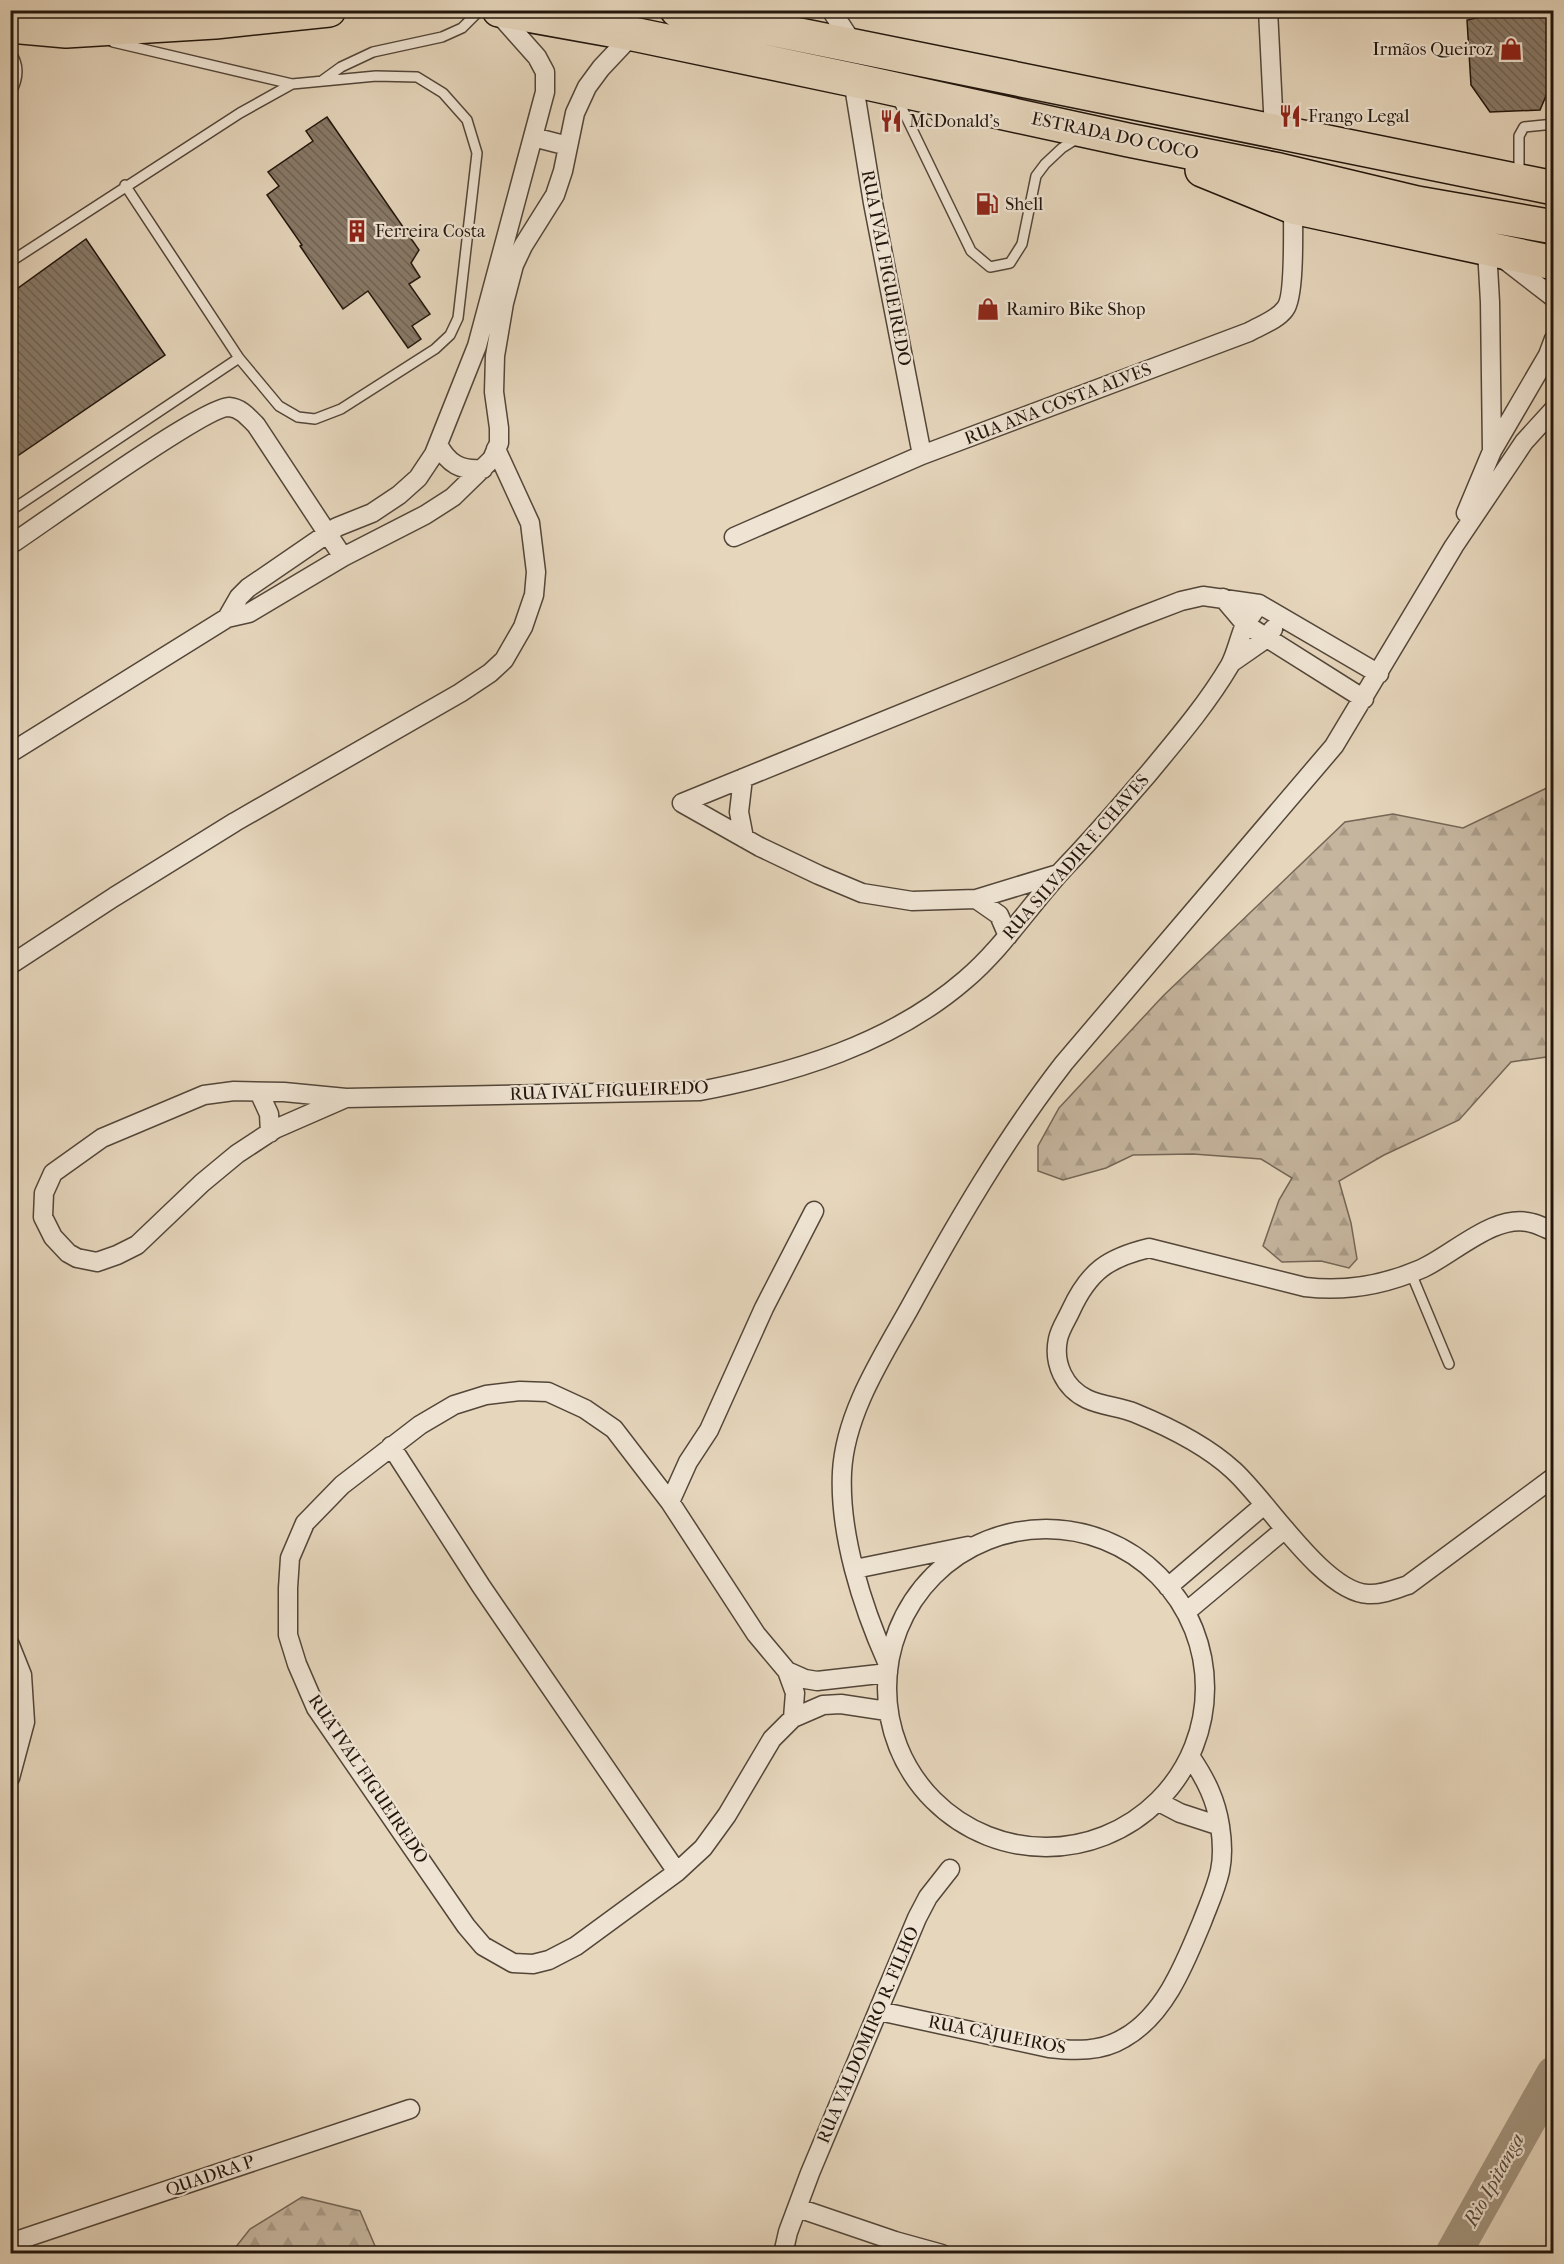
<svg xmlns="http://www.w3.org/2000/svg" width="1564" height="2264" font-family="'IM FELL French Canon',serif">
  <defs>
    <pattern id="forest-firs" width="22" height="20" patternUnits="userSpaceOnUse" patternTransform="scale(1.5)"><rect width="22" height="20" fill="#c5b59e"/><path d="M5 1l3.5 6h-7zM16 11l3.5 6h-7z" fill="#a99b87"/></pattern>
    <pattern id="building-back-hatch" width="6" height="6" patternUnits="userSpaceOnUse" patternTransform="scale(1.5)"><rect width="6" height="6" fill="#887a68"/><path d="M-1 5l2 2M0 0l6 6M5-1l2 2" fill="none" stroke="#6f6354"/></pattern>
  </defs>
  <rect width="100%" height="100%" fill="#e6d6bc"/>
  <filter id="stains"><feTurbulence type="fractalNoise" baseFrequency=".00333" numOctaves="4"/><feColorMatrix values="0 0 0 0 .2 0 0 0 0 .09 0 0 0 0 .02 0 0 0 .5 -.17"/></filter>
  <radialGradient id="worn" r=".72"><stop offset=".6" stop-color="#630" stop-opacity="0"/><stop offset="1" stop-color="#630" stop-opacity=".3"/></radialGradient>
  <!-- forest -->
  <path fill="url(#forest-firs)" stroke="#746656" stroke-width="1.5" d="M1553,785V1056L1511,1062L1459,1120L1384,1155L1339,1181L1351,1223L1357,1259L1349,1268L1321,1261L1282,1262L1263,1246L1279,1200L1292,1178L1261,1159L1193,1154L1133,1155L1106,1168L1063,1180L1038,1171V1146L1059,1108L1163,996L1345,822L1393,814L1463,828Z
    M302,2197L360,2211L378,2253H231L250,2229Z"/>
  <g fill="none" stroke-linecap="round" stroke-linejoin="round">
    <!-- river -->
    <path stroke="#a39580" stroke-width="36" d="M1453,2254L1554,2074"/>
  </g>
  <!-- building -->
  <path fill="url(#building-back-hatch)" stroke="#22160d" stroke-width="1.5" d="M1481,10H1554V77L1540,110L1490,112L1471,85L1467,20L1481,17Z
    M327,117L419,250L411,263L420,277L409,284L430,314L412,326L421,339L408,348L368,291L343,309L300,246L302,245L267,195L279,186L268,172L313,141L306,131Z
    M86,239L165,355L10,461V294Z"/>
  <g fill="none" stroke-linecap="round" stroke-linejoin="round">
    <!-- lane casing -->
    <g stroke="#534639" stroke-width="12">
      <path id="lane" d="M113,42L292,84
        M10,52C20,65 18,80 10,94
        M323,80L341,67L373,52L442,37L462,28L480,10
        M897,98L971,251L990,267L1010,263L1022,244L1036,176L1045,164L1062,148L1078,138
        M1519,169V136L1524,127L1554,124
        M10,262L240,113L292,84L376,76L417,77L443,93L467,120L477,153L458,318L450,335L435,349L341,409L315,419L298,417L279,406L239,358L125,185
        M10,511L239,358
        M1411,1273L1449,1364"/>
    </g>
    <!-- street casing -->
    <g stroke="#534639" stroke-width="21">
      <path id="street" d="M831,10L854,45
        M1268,10L1274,130
        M853,80L873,203L922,455
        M533,137L568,146
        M1487,249L1490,302L1492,451
        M1501,257L1554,298
        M438,444C448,464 461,471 483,469
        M1466,513L1492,451L1548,355L1554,339
        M734,537L922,455L1249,332C1261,325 1277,320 1285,309C1295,298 1293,225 1293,207
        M10,545C42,524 205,406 229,407C241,408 248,417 256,425L343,557
        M1223,598L1245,624L1364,699
        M227,618L239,597L248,588L337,527L372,513L399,495L418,478L434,454L477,346L545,92V72L537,57L497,12
        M1231,663L1267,638L1273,629
        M10,753L227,618L249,613L343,557L425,515L453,497L492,459L499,443V428L494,392L495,356L504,303L514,265L523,246L555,195L563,171L575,113L587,87L601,68L633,34
        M743,778L739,812L744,838
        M682,803L1134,619L1181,601L1203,596L1259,604L1379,674
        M682,803L760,847L819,875L862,893L912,901L976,899L1058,874
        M976,899L999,915L1008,936
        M10,965L114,897L235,822L460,693L490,673L504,660L523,627L534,595L536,572L530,523L496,449
        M259,1092L269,1114L270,1133
        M346,1098L275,1129L237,1154L202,1183L137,1245L117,1255L97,1262L77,1258L68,1253L53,1237L43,1217L44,1193L53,1173L102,1138L204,1095L234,1091L284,1092L346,1098L700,1091C793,1073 891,1044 965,980C1004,947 1031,903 1067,865C1095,836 1121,805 1148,774C1177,739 1207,704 1230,665C1236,654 1239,639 1244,627C1248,619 1254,612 1259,604
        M1554,1232C1547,1229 1540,1225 1532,1223C1495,1212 1453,1255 1421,1269C1384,1285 1345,1292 1305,1287L1149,1248C1108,1258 1089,1271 1071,1310C1067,1319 1060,1329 1058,1339C1053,1363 1064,1388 1087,1399C1102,1406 1120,1407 1135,1413C1169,1427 1206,1445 1233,1470C1266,1499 1323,1592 1368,1594C1382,1595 1395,1589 1408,1585L1554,1477
        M391,1446L481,1586L677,1872
        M670,1502L688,1462L709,1430L764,1308L814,1211
        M887 1688a159 159 0 1 1 318 0a159 159 0 1 1-318 0Z
        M855,1569L968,1546
        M1168,1587L1264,1505
        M1186,1612L1285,1529
        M10,1645L22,1675L25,1722L10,1778
        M887,1662C862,1606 839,1534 842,1472C845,1414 881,1359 909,1309C955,1225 1005,1139 1064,1063L1334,746L1454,546L1524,442L1554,409
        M787,1671L795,1693L793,1718
        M887,1711L841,1704L823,1705L793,1718L772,1739L727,1815L703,1848L677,1872L576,1946L549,1960L533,1964L513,1963L483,1946L466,1926L316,1708L297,1664L288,1635V1588L290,1558L305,1523L342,1485L420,1425L454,1405L486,1395L520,1391L548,1392L585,1409L614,1429L670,1502L756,1634L787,1671L805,1679L817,1681L888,1673
        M1159,1802L1180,1813L1220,1826
        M879,2011L1049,2048C1075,2051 1101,2052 1124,2038C1165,2015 1185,1963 1202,1922C1208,1906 1216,1889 1220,1871C1223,1857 1222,1839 1220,1826C1216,1800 1206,1780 1192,1759
        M798,2208L895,2241L942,2254
        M10,2243L410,2109
        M783,2254L788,2232L810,2173L917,1918L928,1897L950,1869"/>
    </g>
    <!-- highway casing -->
    <g stroke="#22160d" stroke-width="36">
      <path id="highway" d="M499,10L633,34L853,80L1128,140L1279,170L1417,203L1554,227
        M677,10L1554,188
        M10,26L66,31L215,22L329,10
        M1202,170L1293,207L1554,263"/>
    </g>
    <!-- lane -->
    <use href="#lane" stroke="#efe4d3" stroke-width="9"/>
    <!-- street -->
    <use href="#street" stroke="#efe4d3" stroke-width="18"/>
    <!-- highway -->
    <use href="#highway" stroke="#e6d6bc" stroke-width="33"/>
  </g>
  <!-- icons -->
  <defs>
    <g id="shop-bare" transform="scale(1.8)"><path d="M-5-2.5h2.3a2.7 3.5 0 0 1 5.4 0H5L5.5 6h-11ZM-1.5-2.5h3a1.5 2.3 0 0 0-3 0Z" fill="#8f2418" stroke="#efe4d3" stroke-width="2.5" paint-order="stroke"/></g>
    <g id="restaurant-bare" transform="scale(1.8)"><path d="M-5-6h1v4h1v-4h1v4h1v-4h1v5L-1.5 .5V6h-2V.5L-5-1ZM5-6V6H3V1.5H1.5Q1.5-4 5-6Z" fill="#8f2418" stroke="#efe4d3" stroke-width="2.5" paint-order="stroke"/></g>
    <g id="fuel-bare" transform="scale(1.8)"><path d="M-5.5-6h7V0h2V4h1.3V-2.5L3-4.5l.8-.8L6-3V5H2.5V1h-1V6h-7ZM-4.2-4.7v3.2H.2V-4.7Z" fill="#8f2418" stroke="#efe4d3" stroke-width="2.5" paint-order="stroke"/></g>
    <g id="building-bare" transform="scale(1.8)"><path d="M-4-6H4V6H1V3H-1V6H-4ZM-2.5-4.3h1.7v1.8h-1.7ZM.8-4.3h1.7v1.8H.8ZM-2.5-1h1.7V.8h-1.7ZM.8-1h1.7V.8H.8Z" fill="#8f2418" stroke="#efe4d3" stroke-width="2.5" paint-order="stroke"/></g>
  </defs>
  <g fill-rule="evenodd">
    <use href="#shop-bare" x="1511" y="49"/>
    <use href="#restaurant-bare" x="1290" y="116"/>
    <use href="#restaurant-bare" x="891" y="121"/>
    <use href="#fuel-bare" x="987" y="204"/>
    <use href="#building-bare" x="357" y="231"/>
    <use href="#shop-bare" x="988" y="309"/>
  </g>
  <g text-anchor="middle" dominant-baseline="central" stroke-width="4.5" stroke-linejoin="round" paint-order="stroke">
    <!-- poi labels -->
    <g font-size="18" fill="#22160d" stroke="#efe4d3" text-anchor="start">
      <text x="1493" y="49" text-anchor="end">Irmãos Queiroz</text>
      <text x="1308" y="116">Frango Legal</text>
      <text x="909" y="121">McDonald's</text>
      <text x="1005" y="204">Shell</text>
      <text x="375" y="231">Ferreira Costa</text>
      <text x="1006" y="309">Ramiro Bike Shop</text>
    </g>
    <!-- street labels -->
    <g font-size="18" fill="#22160d" stroke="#efe4d3">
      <text transform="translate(1115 136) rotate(12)">ESTRADA DO COCO</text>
      <text transform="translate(886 268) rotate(79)">RUA IVAL FIGUEIREDO</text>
      <text transform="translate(1058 404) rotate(-21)">RUA ANA COSTA ALVES</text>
      <text transform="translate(1076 857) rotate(-49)">RUA SILVADIR F. CHAVES</text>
      <text transform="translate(609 1091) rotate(-2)">RUA IVAL FIGUEIREDO</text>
      <text transform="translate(368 1779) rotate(56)">RUA IVAL FIGUEIREDO</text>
      <text transform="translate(868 2035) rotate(-67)">RUA VALDOMIRO R. FILHO</text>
      <text transform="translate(997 2035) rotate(11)">RUA CAJUEIROS</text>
      <text transform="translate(210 2176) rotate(-19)">QUADRA P</text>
    </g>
    <!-- water labels -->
    <g font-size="20" font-style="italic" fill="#56493b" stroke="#efe4d3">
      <text transform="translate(1494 2180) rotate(-61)">Rio Ipitanga</text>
    </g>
  </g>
  <!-- margin -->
  <rect width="1564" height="2264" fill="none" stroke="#e6d6bc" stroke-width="36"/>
  <rect x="12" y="12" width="1540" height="2240" fill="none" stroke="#22160d" stroke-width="3"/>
  <rect x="18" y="18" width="1528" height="2228" fill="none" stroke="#22160d" stroke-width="1.5"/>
  <rect width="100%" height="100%" filter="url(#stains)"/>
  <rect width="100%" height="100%" fill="url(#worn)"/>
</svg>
